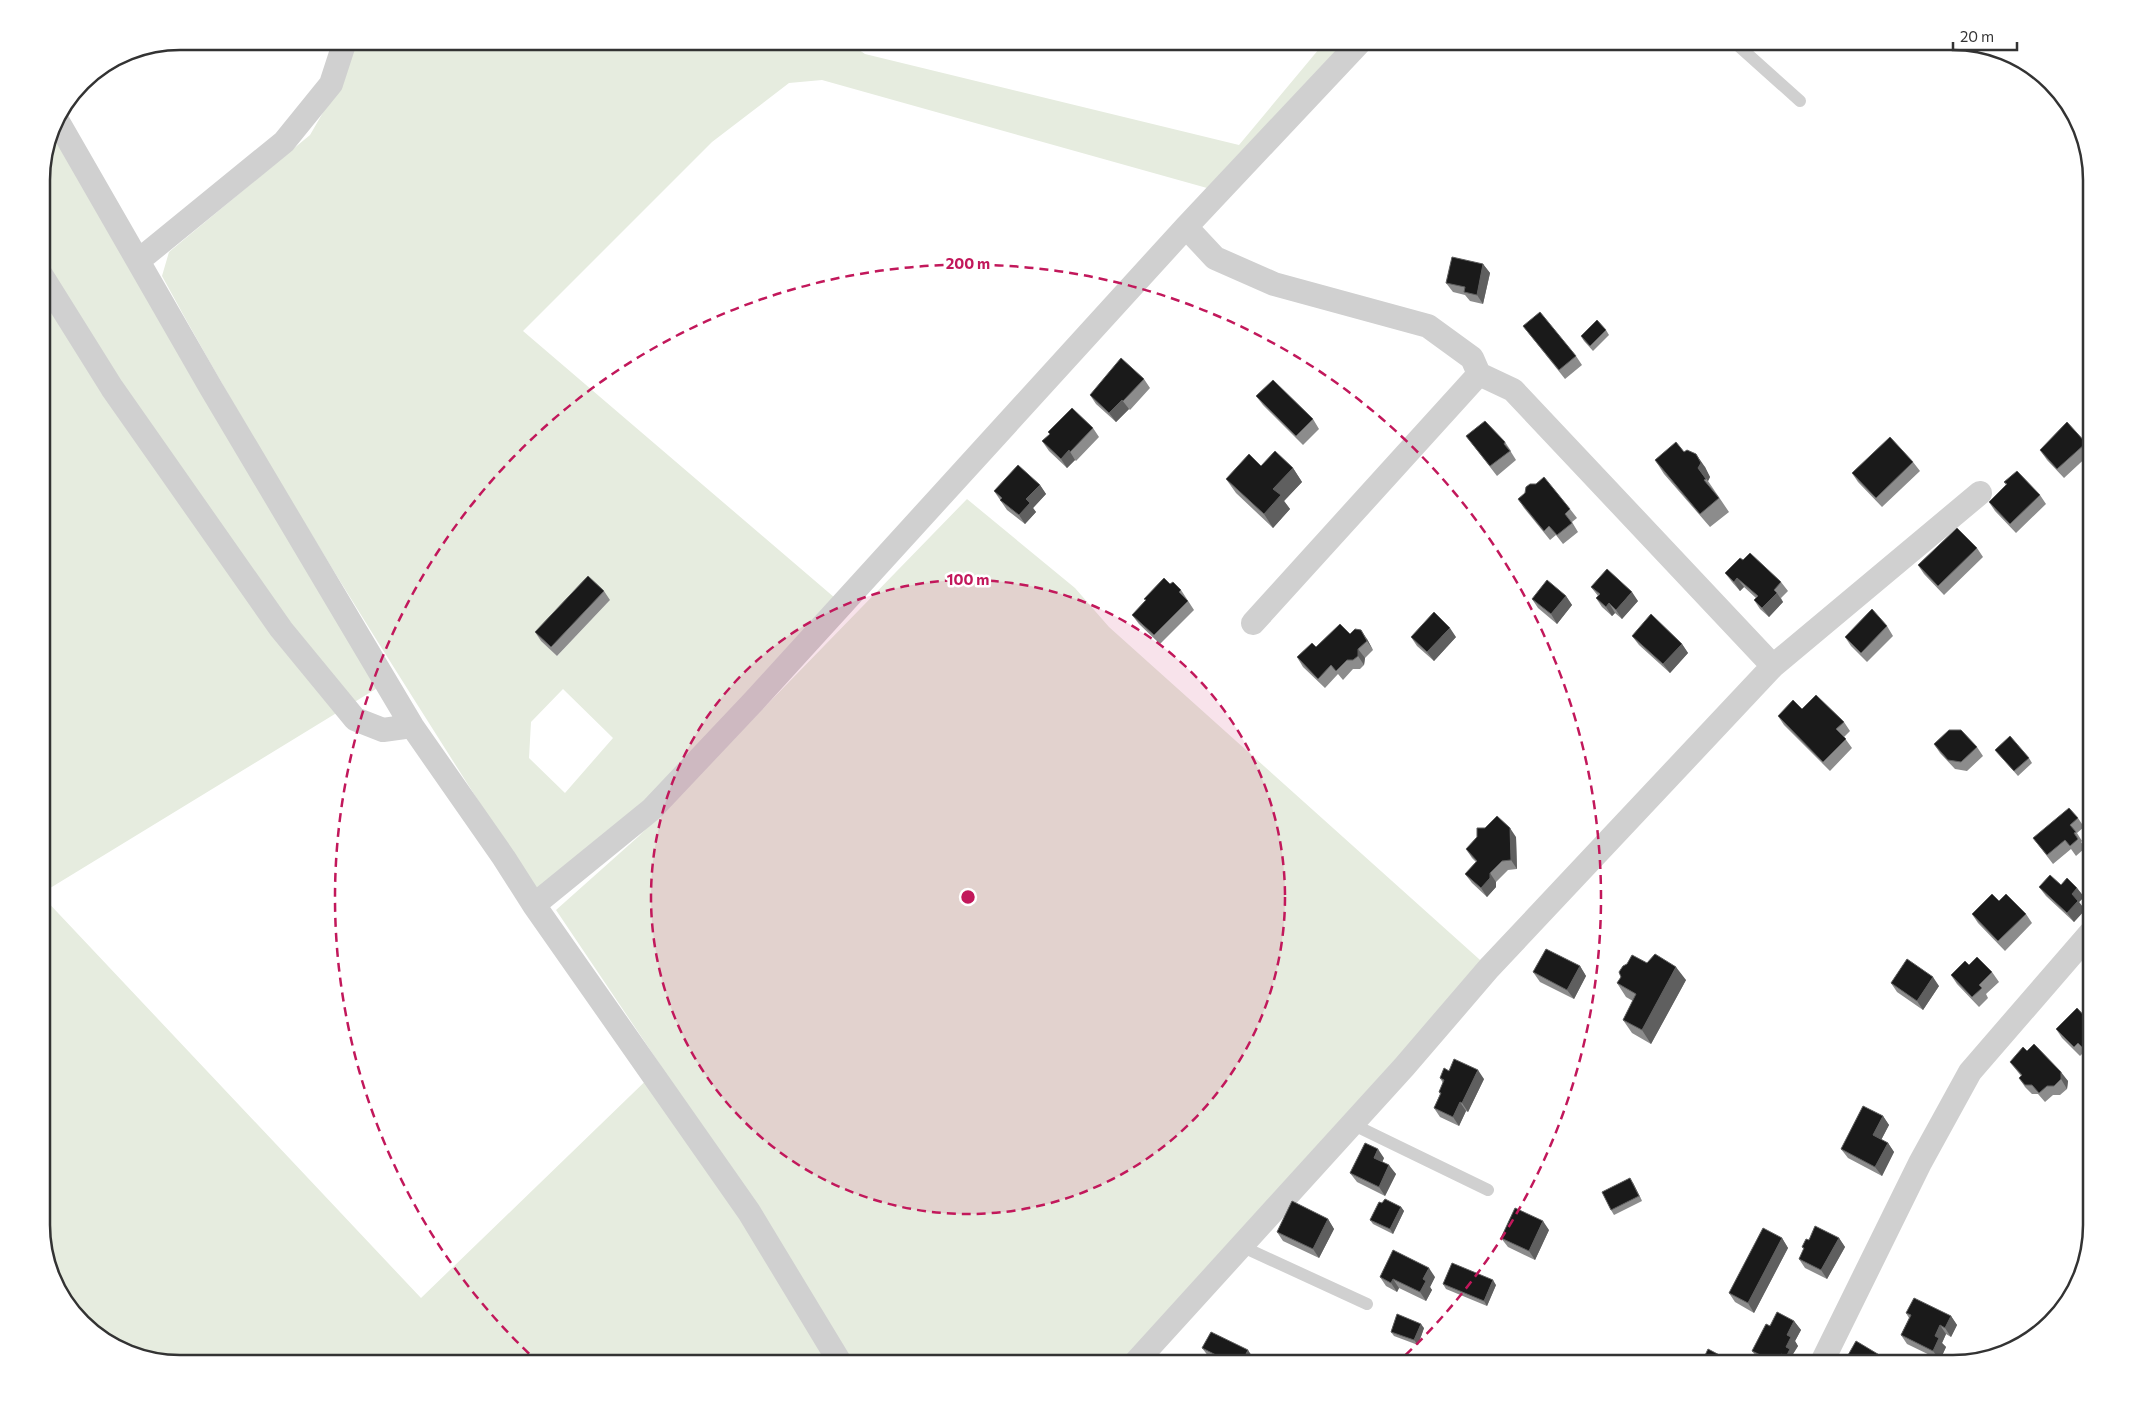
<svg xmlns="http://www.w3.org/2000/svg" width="2133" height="1405" font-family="Commissioner,sans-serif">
  <rect width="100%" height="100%" fill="#fff"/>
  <!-- green -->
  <path fill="#e6ecdf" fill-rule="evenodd" d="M354,41H846L865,54L1239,145L1324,43L1347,46L1207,188L822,80L789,83L712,142L523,331L835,598L668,780L537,893C408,690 277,488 162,276L169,252L310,135L343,78ZM610,600L557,656L542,641ZM563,689L613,738L565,793L529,758L531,722Z
    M52,127L379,687L42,893V172Z
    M967,499L1075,588L1109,627L1489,968L1125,1364H181L103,1340L60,1294L42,1233V896L421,1298L661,1066L556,910L639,836Z"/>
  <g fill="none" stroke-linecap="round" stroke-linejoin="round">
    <!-- lane -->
    <path stroke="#d0d0d0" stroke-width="12" d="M1733,41L1800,101
      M1352,1124L1488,1190
      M1241,1246L1367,1304"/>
    <!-- street -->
    <path stroke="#d0d0d0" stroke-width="24" d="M57,120L211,388L412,726L504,858L534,905L749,1212L841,1364
      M1186,227L1215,258L1274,284L1428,326L1472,358L1479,374
      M138,261L284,142L331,84L345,41
      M42,276L112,388L281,629L355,719L383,730L412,726
      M1253,623L1479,374L1513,390L1773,666
      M534,905L652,809L754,701L1186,227L1361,41
      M1134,1364L1404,1067L1489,968L1773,666L1980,493
      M1821,1364L1920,1163L1970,1072L2092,931"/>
  </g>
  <!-- wall -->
  <path fill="#8c8c8c" d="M1483,264L1490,273L1483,304L1470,301L1465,295L1453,292L1446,283Z
    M1523,326L1576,356L1582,365L1565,379L1530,335Z
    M1606,330L1609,335L1593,351L1584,341L1581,336Z
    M1144,379L1150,388L1130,410L1129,409L1116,422L1096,404L1090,395Z
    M1256,396L1313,419L1319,429L1303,445L1263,405Z
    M1093,428L1099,437L1076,461L1075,460L1067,468L1049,451L1042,441L1050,434L1048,432Z
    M1466,436L1505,442L1511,451V452L1516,460L1497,476Z
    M2086,443L2092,452L2064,478L2047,460L2040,450Z
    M1684,452L1705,467L1710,477L1708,481L1729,512L1710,527L1664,474L1655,460Z
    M1913,462L1920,471L1882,507L1858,482L1852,473Z
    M1261,466L1293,468L1302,482L1284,501L1290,509L1273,528L1236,493L1226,479Z
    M2004,482L2040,495L2046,504L2016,533L1995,511L1989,502L2006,485Z
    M1040,485L1046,494L1033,508L1036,512L1025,524L1007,510L994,491Z
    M1518,499L1570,509L1577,518L1572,522L1578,532L1563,544L1556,535L1550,540L1524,508Z
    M1977,548L1983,557L1944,595L1924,574L1918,565Z
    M1743,560L1781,582L1788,591L1781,598L1783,602L1769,617L1760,609L1754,600L1756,598L1744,587L1740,591L1732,582L1725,573Z
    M1170,584L1181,590L1194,610L1160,644L1139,624L1132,615Z
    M1591,587L1638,601L1622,619L1615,613L1612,616L1602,607L1596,598L1598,596Z
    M604,591L610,600L557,656L541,641L535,632Z
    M1566,596L1572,605L1557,624L1538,608L1532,599Z
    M1887,626L1893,636L1867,662L1851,646L1845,637Z
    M1350,634L1367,639L1373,650L1365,658L1364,665L1360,669H1353L1343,680L1338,674L1325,688L1303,667L1297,657Z
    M1632,636L1682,644L1688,653L1670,673L1639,645Z
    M1411,637H1456L1434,661L1417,646Z
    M1802,709L1844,722L1850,731L1844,737L1852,748L1830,771L1784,725L1778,716Z
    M1934,744L1977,747L1983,756L1967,771L1955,769L1940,753Z
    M1995,750L2029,758L2032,763L2018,776Z
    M2078,818L2084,827L2077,833L2082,841L2081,842L2085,848L2076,856L2071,849L2053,864L2033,838Z
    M1516,837L1517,869L1508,870L1496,882V887L1487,897L1472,883L1465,874L1476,862L1472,858L1466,849Z
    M2061,885L2077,888L2084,897L2079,902L2085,910L2074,922L2046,896L2039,887Z
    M1999,901L2026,914L2032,923L2005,951L1978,923L1972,914Z
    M1647,963L1686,980L1651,1044L1632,1033L1623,1020L1633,1001L1626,997L1617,983L1621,977Z
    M1969,965L1992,972L1999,982L1986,994L1988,998L1979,1007L1957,984L1951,975Z
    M1580,966L1586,976L1574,999L1540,982L1533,972Z
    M1891,983L1939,986L1923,1010L1897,992Z
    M2092,1018V1060L2084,1052L2080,1056L2062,1038L2056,1029L2089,1021Z
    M2027,1051L2068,1081L2067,1089L2060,1095H2053L2045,1102L2038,1094H2032L2025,1087L2019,1078L2021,1076L2010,1062Z
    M1449,1071L1484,1079L1468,1112L1466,1111L1459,1126L1440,1117L1434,1108L1440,1094L1439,1092L1443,1083L1440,1078Z
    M1883,1116L1889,1125L1881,1140L1888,1143L1894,1152L1882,1176L1848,1158L1841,1149Z
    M1384,1158L1382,1162L1396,1174L1385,1196L1357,1182L1350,1173Z
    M1633,1183L1642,1201L1614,1215L1611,1210Z
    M1401,1207L1404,1211L1393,1234L1373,1224L1370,1220Z
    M1328,1219L1334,1229L1319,1258L1283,1241L1277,1232Z
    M1549,1230L1535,1260L1508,1247L1501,1238Z
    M1782,1238L1788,1248L1754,1313L1735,1302L1729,1293Z
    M1839,1238L1845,1247L1827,1279L1805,1268L1799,1259L1804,1249L1802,1247L1809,1240Z
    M1380,1277H1435L1430,1287L1432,1290L1426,1301L1399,1288L1397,1292L1386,1286Z
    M1443,1284L1496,1285L1487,1306L1446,1289Z
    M1906,1313L1951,1316L1957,1325L1951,1337L1946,1334L1942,1343L1946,1347L1940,1360L1907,1344L1901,1335L1909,1318Z
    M1794,1321L1801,1330L1795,1341L1798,1346L1793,1354L1796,1358L1794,1364H1767L1759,1360L1752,1351L1770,1326Z
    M1424,1328L1418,1345L1394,1336L1391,1332Z
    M1202,1348L1254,1359L1252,1364H1222L1209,1357Z"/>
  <!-- shaded-wall -->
  <path fill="#5f5f5f" d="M1483,264L1490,273L1483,304L1477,295Z
    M1122,400L1129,409L1116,422L1109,413Z
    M1069,450L1075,460L1067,468L1061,459Z
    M1696,454L1705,467L1710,477L1708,481L1698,468Z
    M1293,468L1302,482L1284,501L1290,509L1273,528L1264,514L1273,489Z
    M1040,485L1046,494L1033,508L1036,512L1025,524L1019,515L1026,499Z
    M1737,578L1744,587L1740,591L1734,582Z
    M1632,592L1638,601L1622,619L1616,610Z
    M1777,593L1783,602L1769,617L1762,608Z
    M1566,596L1572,605L1557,624L1551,614Z
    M1609,603L1615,613L1612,616L1606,607Z
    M1450,628L1456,637L1434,661L1427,652Z
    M1361,630L1367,639L1373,650L1367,641Z
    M1682,644L1688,653L1670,673L1663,664Z
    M1358,649L1365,658L1364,665L1358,656Z
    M1510,828L1516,837L1517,869L1511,860Z
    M1490,873L1496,882V887L1487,897L1481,888Z
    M2077,888L2084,897L2079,902L2085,910L2074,922L2067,913L2072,894Z
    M1580,966L1586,976L1574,999L1567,990Z
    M1676,967L1686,980L1651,1044L1642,1030Z
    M1933,977L1939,986L1923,1010L1917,1001Z
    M1478,1070L1484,1079L1468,1112L1462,1103Z
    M2061,1072L2068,1081L2067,1089L2061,1079Z
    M1460,1102L1466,1111L1459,1126L1453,1117Z
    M1883,1116L1889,1125L1879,1144L1873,1135Z
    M1888,1143L1894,1152L1882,1176L1875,1167Z
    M1378,1149L1384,1158L1380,1167L1374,1158Z
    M1389,1165L1396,1174L1385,1196L1379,1187Z
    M1630,1178L1633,1183L1642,1201L1639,1196Z
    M1401,1207L1404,1211L1393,1234L1390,1229Z
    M1328,1219L1334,1229L1319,1258L1313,1249Z
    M1543,1221L1549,1230L1535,1260L1529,1251Z
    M1782,1238L1788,1248L1754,1313L1748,1303Z
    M1839,1238L1845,1247L1827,1279L1821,1270Z
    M1429,1268L1435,1277L1430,1287L1432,1290L1426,1301L1420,1292L1423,1279Z
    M1393,1279L1399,1288L1397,1292L1391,1283Z
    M1493,1280L1496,1285L1487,1306L1484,1301Z
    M1951,1316L1957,1325L1951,1337L1945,1328Z
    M1794,1321L1801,1330L1795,1341L1798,1346L1793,1354L1796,1358L1794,1364H1791L1786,1357V1347L1787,1335Z
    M1421,1324L1424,1328L1418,1345L1414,1340Z
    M1940,1325L1946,1334L1942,1343L1946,1347L1940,1360L1933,1351L1935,1336Z
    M1248,1350L1254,1359L1252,1364H1241Z
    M1781,1354L1788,1363L1787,1364H1777V1363Z
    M1881,1356L1886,1364H1877Z
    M1727,1359L1731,1364H1725Z"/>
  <!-- building -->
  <path fill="#1a1a1a" stroke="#5f5f5f" d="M1452,257L1483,264L1477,295L1464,292L1465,287L1446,283Z
    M1540,312L1576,356L1559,370L1523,326Z
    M1597,320L1606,330L1590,346L1581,336Z
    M1121,358L1144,379L1123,401L1122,400L1109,413L1090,395Z
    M1273,380L1313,419L1296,436L1256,396Z
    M1072,408L1093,428L1070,452L1069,450L1061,459L1042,441L1050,434L1048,432Z
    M1485,421L1505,442L1504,444L1510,451L1490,466L1466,436Z
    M2067,422L2086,443L2057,469L2040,450Z
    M1890,437L1913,462L1876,498L1852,473Z
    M1676,442L1684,452L1687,450L1696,454L1701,463L1698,468L1706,479L1704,480L1719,498L1700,514L1655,460Z
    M1275,451L1293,468L1273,489L1281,495L1264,514L1226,479L1249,454L1261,466Z
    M1018,465L1040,485L1026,499L1030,503L1019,515L1000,500L1002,498L994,491Z
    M2017,471L2040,495L2010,524L1989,502L2007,484L2004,482Z
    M1544,477L1570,509L1565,514L1572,523L1557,535L1549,526L1544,531L1518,499L1525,493L1526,487L1530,484H1536Z
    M1957,528L1977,548L1938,586L1918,565Z
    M1750,553L1781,582L1774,590L1777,593L1762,608L1754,600L1758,596L1737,578L1734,582L1725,573L1740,558L1743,560Z
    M1607,569L1632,592L1616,610L1609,603L1606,607L1596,598L1600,594L1591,587Z
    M588,576L604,591L551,647L535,632Z
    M1164,578L1170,584L1173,582L1181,590L1179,592L1188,601L1154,635L1132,615L1146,600L1144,599Z
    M1547,580L1566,596L1551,614L1532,599Z
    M1872,609L1887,626L1861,653L1845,637Z
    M1434,612L1450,628L1427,652L1411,637Z
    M1651,614L1682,644L1663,664L1632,636Z
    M1340,624L1350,634L1355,629L1361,630L1367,641L1358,649V656L1353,660H1347L1336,671L1331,665L1318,679L1297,657L1312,643L1316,647Z
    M1816,695L1844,722L1836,729L1846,739L1823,762L1778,716L1793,700L1802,709Z
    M1949,730H1961L1977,747L1961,762L1948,760L1934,744Z
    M2010,736L2029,758L2014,771L1995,750Z
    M2069,808L2078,818L2070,825L2076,832L2074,833L2078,839L2070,846L2065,840L2047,855L2033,838Z
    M1497,816L1510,828L1511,860L1502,861L1490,873V878L1481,888L1465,874L1477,861L1466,849L1477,837V828H1485Z
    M2050,875L2061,885L2067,878L2077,888L2072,894L2078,901L2067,913L2039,887Z
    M1992,894L1999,901L2006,894L2026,914L1998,941L1972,914Z
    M1546,949L1580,966L1567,990L1533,972Z
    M1655,954L1676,967L1642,1030L1623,1020L1636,994L1617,983L1621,977L1619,972L1623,966L1627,964L1632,955L1647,963Z
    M1977,957L1992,972L1979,985L1982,988L1972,997L1951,975L1965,961L1969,965Z
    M1907,959L1933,977L1917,1001L1891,983Z
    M2077,1008L2089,1021L2092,1018V1053L2090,1055L2078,1043L2074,1047L2056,1029Z
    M2034,1044L2061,1072V1079L2054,1086H2047L2039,1093L2032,1085H2025L2019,1078L2022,1075L2010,1062L2023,1047L2027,1051Z
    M1454,1059L1478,1070L1462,1103L1460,1102L1453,1117L1434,1108L1441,1093L1439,1092L1444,1080L1440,1078L1444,1068L1449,1071Z
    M1863,1106L1883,1116L1873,1135L1888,1143L1875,1167L1841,1149Z
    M1365,1143L1378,1149L1374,1158L1389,1165L1379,1187L1350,1173Z
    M1630,1178L1639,1196L1611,1210L1602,1192Z
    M1385,1199L1401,1207L1390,1229L1370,1220L1379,1202L1382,1203Z
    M1292,1201L1328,1219L1313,1249L1277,1232Z
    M1515,1208L1543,1221L1529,1251L1501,1238Z
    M1815,1226L1839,1238L1821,1270L1799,1259L1804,1248L1802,1247L1806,1239L1809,1240Z
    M1763,1228L1782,1238L1748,1303L1729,1293Z
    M1393,1250L1429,1268L1423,1279L1426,1281L1420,1292L1393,1279L1391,1283L1380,1277Z
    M1452,1263L1493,1280L1484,1301L1443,1284Z
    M1914,1298L1951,1316L1945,1328L1940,1325L1935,1336L1939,1338L1933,1351L1901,1335L1911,1315L1906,1313Z
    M1777,1312L1794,1321L1787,1335L1791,1337L1786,1347L1790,1349L1786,1357L1781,1354L1777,1363L1752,1351L1766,1324L1770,1326Z
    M1397,1314L1421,1324L1414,1340L1391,1332Z
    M1211,1332L1248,1350L1241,1364H1234L1202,1348Z
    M1856,1341L1881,1356L1877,1364H1843Z
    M1708,1349L1727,1359L1725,1364H1701Z
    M1441,1358L1455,1364H1432L1433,1363L1439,1362Z"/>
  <!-- distance rings -->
  <circle cx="968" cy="897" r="317" fill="#c2185b" fill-opacity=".12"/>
  <g fill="none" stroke="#c2185b" stroke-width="2.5" stroke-dasharray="9 6">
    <circle cx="968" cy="897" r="317"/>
    <path d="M540 1364A633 633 0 1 1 1396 1364"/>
  </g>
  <!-- crop -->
  <path d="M0 0H2133V1405H0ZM180 50H1953A130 130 0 0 1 2083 180V1225A130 130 0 0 1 1953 1355H180A130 130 0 0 1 50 1225V180A130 130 0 0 1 180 50Z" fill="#fff" fill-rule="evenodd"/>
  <path fill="none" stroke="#333" stroke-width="2.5" d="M180 50H1953A130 130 0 0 1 2083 180V1225A130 130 0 0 1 1953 1355H180A130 130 0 0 1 50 1225V180A130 130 0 0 1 180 50Z"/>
  <circle cx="968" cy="897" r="8" fill="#c2185b" stroke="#fff" stroke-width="2.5"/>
  <g font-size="15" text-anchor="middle" font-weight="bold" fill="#c2185b" stroke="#fff" stroke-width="5" stroke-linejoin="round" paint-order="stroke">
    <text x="968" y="269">200 m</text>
    <text x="968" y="585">100 m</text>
  </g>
  <!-- scale -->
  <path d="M1953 42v8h64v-8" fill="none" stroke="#333333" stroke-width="2.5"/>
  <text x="1960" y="42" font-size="15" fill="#333333" stroke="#ffffff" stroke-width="4" paint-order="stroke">20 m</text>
</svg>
